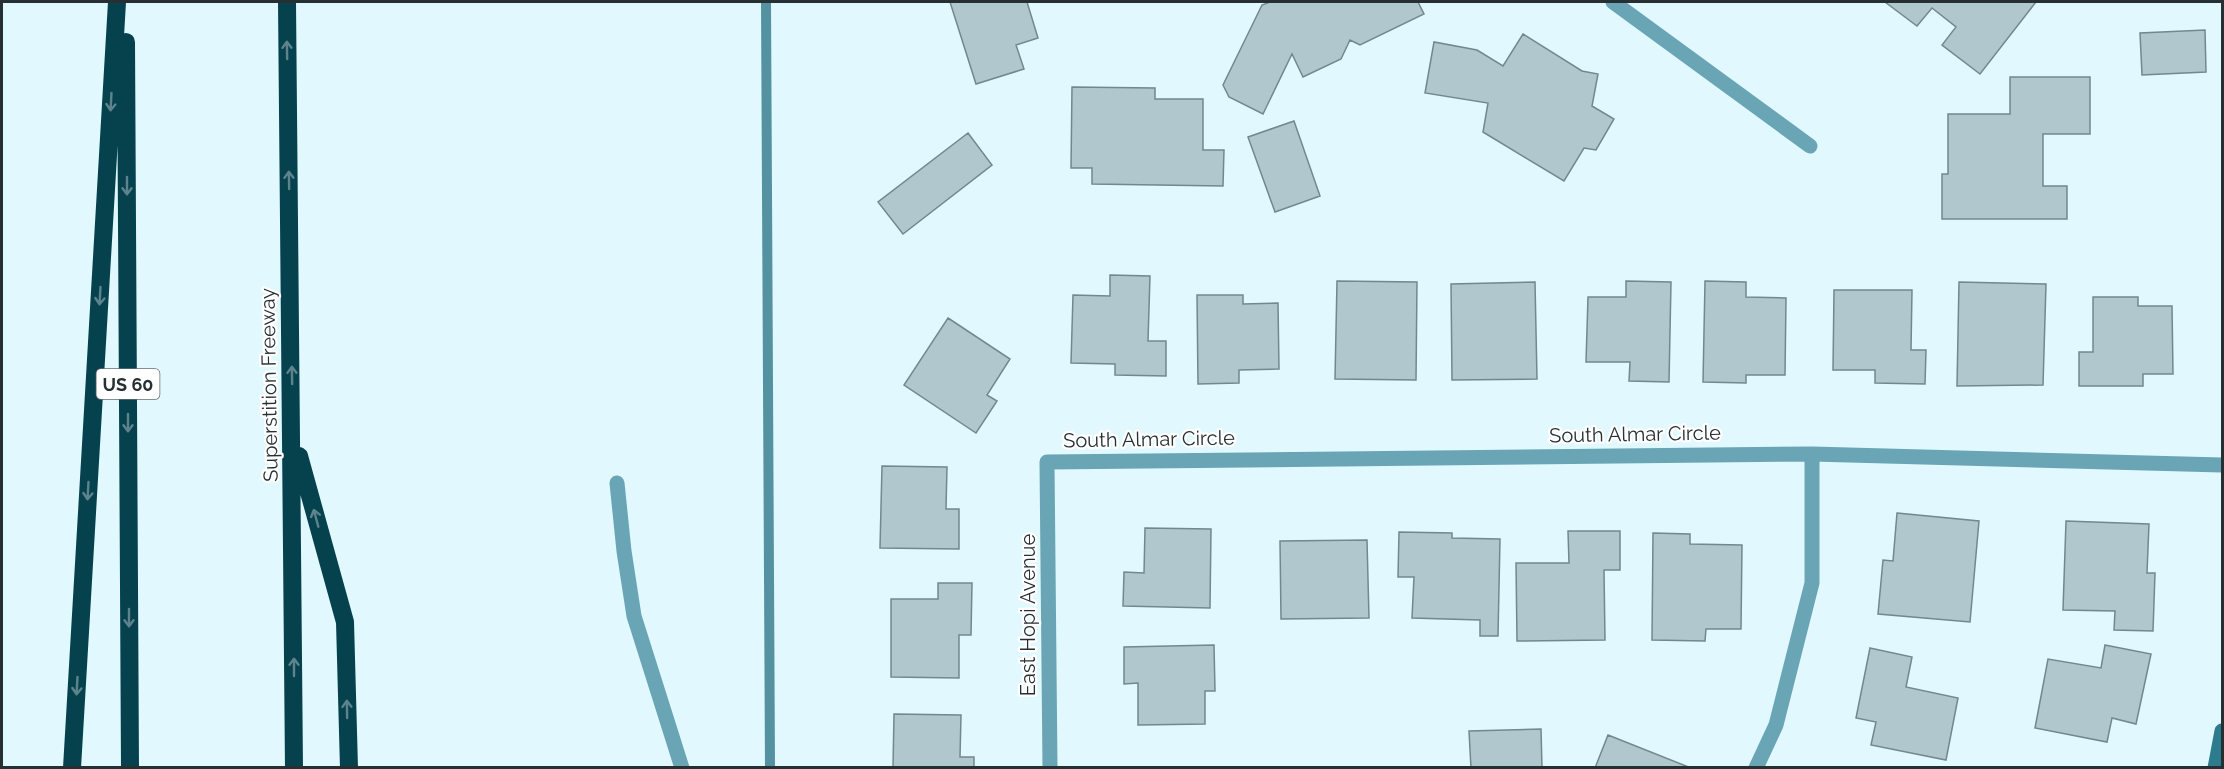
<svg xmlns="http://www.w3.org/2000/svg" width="2224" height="769" font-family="Raleway,sans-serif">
  <rect width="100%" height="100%" fill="#e0f8fe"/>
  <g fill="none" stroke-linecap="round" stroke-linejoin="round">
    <!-- stream -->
    <path stroke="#5492a2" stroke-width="10" d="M766,2L770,768"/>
  </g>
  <!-- building -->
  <path fill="#b0c7ce" stroke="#72888e" stroke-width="1.5" d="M950,2H1027L1038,38L1016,45L1024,69L976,84Z
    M1270,2H1418L1424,14L1360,45L1350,40L1341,59L1303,77L1292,54L1263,114L1229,97L1223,85L1262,5Z
    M1885,2H2036L1980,74L1942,45L1956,27L1932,8L1917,26Z
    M2205,30L2206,72L2142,75L2140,33Z
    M1523,34L1582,71L1598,74L1592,106L1614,119L1596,150L1584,148L1564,181L1483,132L1488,103L1425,93L1434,42L1477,50L1503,66Z
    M2010,77H2090V134H2043V186H2067V219H1942V174H1948V114H2010Z
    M1072,87L1155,88V99H1203V150H1224L1223,186L1092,184V168H1071Z
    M1294,121L1320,196L1275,212L1248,137Z
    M968,133L992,165L903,234L878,202Z
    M1110,275L1150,276L1148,341H1166V376L1115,375V364L1071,363L1073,295L1110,296Z
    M1337,281L1417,282L1416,380L1335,379Z
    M1626,281L1671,282L1669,382L1629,381L1630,362H1586L1588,297H1626Z
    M1705,281L1746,282V297L1786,298L1785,375H1746V383L1703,382Z
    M1535,282L1537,379L1452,380L1451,284Z
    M1959,282L2046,284L2043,385L1957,386Z
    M1834,290H1912L1911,350H1926L1925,384L1875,383V370H1833Z
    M1197,295H1243V304L1278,303L1279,369L1239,370V383L1198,384Z
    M2093,297H2138V306H2172L2173,374H2143V386H2079V352H2093Z
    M948,318L1010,359L987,395L997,401L976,433L904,385Z
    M882,466L947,467L946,509H959V549L880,548Z
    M1897,513L1979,521L1970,622L1878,614L1883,560L1893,561Z
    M2066,521L2149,524L2147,573H2155L2153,631L2114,630L2115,611L2063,610Z
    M1145,528L1211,529L1210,608L1123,606L1124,572L1144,573Z
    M1568,531H1620V570H1604L1605,640L1517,641L1516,563H1569Z
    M1399,532L1452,533V538L1500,539L1498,636H1480V620L1412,618L1414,577H1398Z
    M1653,533L1690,534V544L1742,545L1741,629H1706L1705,641L1652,640Z
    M1367,540L1369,618L1281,619L1280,541Z
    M938,583H972L971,635H959V678L891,677V599H938Z
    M1214,645L1215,691H1205V724L1138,725V683L1124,684V647Z
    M2105,645L2151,654L2136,724L2112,718L2107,742L2035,728L2048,659L2101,668Z
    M1870,648L1912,657L1906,687L1958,698L1946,760L1871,745L1876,722L1856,718Z
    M894,714L961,715L960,757H974V768H893Z
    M1541,729L1542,768H1471L1469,731Z
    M1608,735L1691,768H1595Z"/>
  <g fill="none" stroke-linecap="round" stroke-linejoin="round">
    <!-- lane -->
    <path stroke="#69a5b5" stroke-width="15" d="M617,483L624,551L634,616L682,768"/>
    <!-- street -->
    <path stroke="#69a5b5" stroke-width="15" d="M1613,2L1810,146
      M1050,768L1047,462L1812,454L2222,465
      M1756,768L1776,725L1812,583V454"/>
    <!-- secondary -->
    <path stroke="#2d7c8e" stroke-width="15" d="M2215,768L2222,731"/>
    <!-- highway -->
    <path stroke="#06424e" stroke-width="18" d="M287,2L294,768
      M126,42L130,768
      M299,456L345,622L349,768
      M72,768L117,2"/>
  </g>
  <!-- one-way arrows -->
  <defs><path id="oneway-shaft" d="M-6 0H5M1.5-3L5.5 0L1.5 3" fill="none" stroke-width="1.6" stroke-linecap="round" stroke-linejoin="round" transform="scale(1.5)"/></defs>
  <g stroke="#5d848c">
    <use href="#oneway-shaft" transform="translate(287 50) rotate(-91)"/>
    <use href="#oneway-shaft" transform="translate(111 102) rotate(93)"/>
    <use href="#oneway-shaft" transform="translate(289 180) rotate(-91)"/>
    <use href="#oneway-shaft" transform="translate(127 186) rotate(90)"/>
    <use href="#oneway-shaft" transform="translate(100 296) rotate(93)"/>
    <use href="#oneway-shaft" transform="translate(292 375) rotate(-91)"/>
    <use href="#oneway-shaft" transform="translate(128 423) rotate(90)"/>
    <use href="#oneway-shaft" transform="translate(88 491) rotate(93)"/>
    <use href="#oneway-shaft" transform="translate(316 518) rotate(-105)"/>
    <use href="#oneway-shaft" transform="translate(129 618) rotate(90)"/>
    <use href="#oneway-shaft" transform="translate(294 667) rotate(-90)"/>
    <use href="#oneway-shaft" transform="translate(77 686) rotate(93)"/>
    <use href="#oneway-shaft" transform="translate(347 709) rotate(-91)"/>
  </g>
  <g text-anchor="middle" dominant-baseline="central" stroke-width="4.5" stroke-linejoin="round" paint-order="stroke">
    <!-- shield labels -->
    <rect fill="#fff" stroke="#676d6f" stroke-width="1.5" x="96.5" y="369" width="63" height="30" rx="4.5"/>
    <g font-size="18" font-weight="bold" fill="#262f31">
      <text x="128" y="384">US 60</text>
    </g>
    <!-- street labels -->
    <g font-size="20" fill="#262f31" stroke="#fff">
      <text transform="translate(269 385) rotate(-91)">Superstition Freeway</text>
      <text transform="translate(1635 434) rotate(-1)">South Almar Circle</text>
      <text transform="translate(1149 439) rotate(-1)">South Almar Circle</text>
      <text transform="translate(1028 615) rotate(-90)">East Hopi Avenue</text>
    </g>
  </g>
  <!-- border -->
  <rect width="2224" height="769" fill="none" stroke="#262f31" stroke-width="6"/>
</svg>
